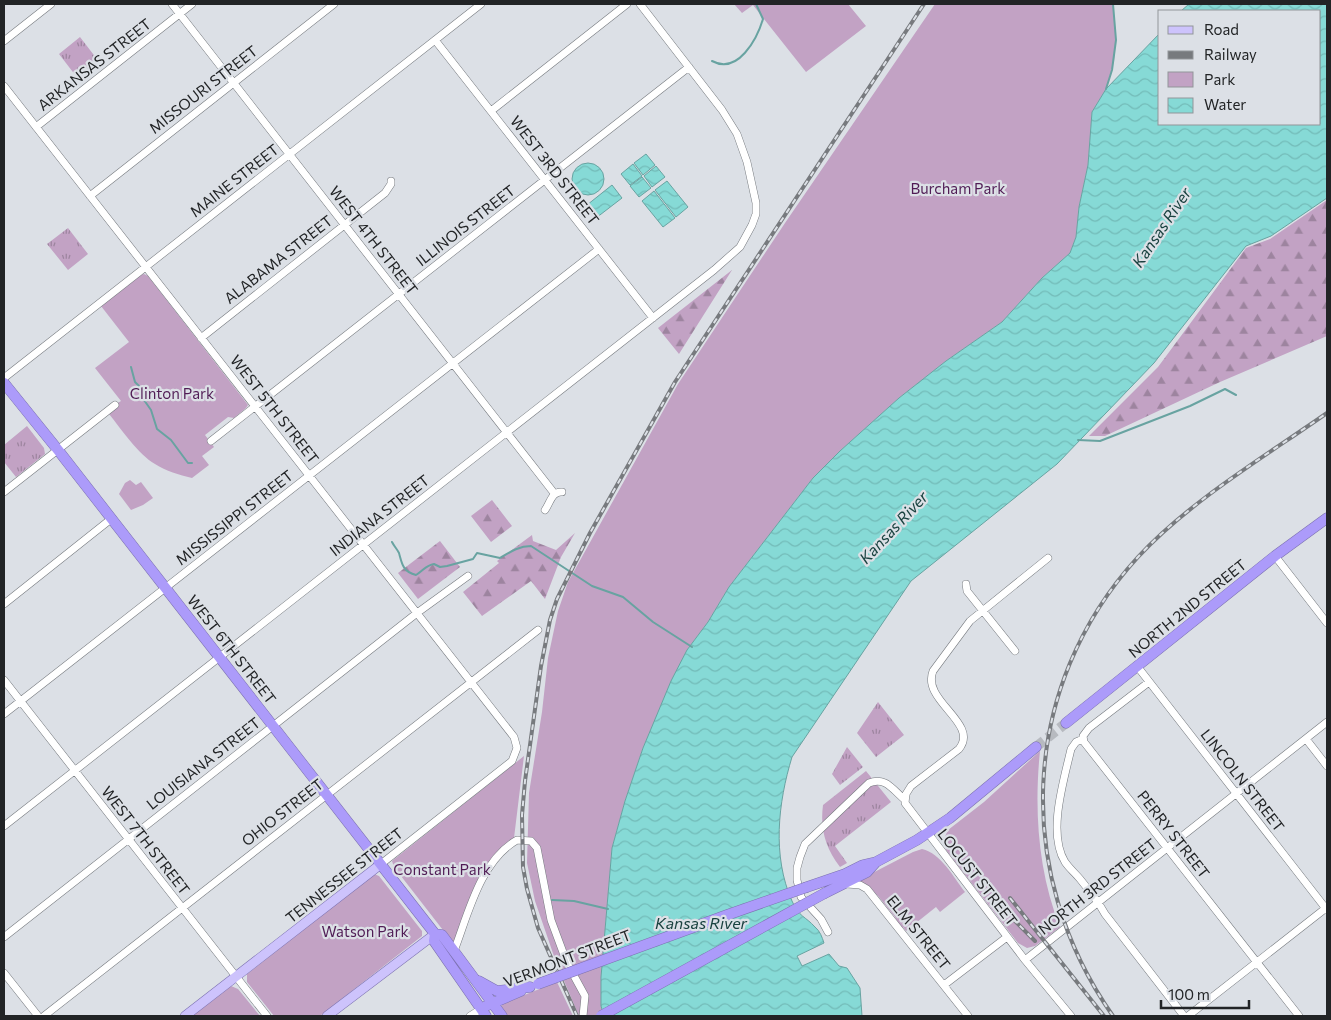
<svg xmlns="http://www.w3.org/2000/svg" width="1331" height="1020" font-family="Commissioner,sans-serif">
  <defs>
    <pattern id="grass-tufts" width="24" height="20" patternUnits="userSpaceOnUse" patternTransform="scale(1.25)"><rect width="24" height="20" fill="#c2a2c4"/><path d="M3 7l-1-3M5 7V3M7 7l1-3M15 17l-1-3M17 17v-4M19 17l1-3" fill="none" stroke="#9d849f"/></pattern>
    <pattern id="forest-firs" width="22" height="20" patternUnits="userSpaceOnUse" patternTransform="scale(1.25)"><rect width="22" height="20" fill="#c2a2c4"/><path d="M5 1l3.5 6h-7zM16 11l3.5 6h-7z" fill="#9d849f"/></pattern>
    <pattern id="water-waves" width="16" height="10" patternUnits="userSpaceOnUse" patternTransform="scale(1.25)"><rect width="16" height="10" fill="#86dad6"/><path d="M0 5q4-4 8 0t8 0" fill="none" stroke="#73bbb8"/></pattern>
  </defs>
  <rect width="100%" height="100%" fill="#dce0e6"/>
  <!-- grass -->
  <path fill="url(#grass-tufts)" d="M80,37L100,63L79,80L59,54Z
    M68,228L88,254L68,270L47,244Z
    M27,426L44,448L45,454L16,477L4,462V445Z
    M878,702L904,735L876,757L857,733Z
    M847,747L863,767L840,785L832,774Z
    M866,771L891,802L835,846L847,863L840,867C825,848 820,828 823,805Z"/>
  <!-- forest -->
  <path fill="url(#forest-firs)" d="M1327,200V336L1220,382L1105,436H1089L1158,367L1246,248L1270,239Z
    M732,270L679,354L658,328Z
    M492,500L512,526L491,542L471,516Z
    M575,533L561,557L545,599L531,581L482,616L463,592L499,563L497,561L532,535L533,541L556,550Z
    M440,541L460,567L418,599L398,573Z"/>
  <!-- green -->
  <path fill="#c2a2c4" d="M734,4H848L866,26L806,72L753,5L742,13Z
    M935,4H1113L1116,40L1114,61L1106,89L1092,112L1088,165L1079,207L1076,237L1070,253L1042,278L1002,322L946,361L899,398L840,451L813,478L729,587L708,622L687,650L643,748L625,801L612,848L601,977V1006L604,1016H579L556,962L535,901L527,863L529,793L542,712L548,658L558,611L568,582L678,384L785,223Z
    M144,274L148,276L248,405L246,408L234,418L228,417L205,435L214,447L202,456L209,465L192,478C179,475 166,471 155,464C138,454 122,430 109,414L118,407L116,404L121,401L95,368L129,342L101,306L141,275Z
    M130,480L136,485L141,482L153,498L143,505L131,510L119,494L125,483Z
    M1040,751C1034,810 1038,872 1060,927L1035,946L1027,948L1018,943L946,850L944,839L948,830L984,802Z
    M524,756L514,838L480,875L453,943L394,867L392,861Z
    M922,849C941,853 954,878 965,892L940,912L936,907L906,931L903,927L901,929L895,917L878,896L859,882V880L913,852Z
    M374,874L379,876L422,931V936L320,1016H274L247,982V974Z
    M557,982L573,1016H507L501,1008L502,1004Z
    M231,986L238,989L260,1016H192Z"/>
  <!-- water -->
  <path fill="url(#water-waves)" stroke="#68a3a1" d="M1189,4H1327V198L1271,236L1246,246L1154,363L1057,464L911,581L792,757C778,803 772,856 792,901C799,917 805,916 815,927C820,931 822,937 824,943L797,956L802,966L829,954L839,966L847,968L860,988L862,1016H604L601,1006V977L612,848L625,801L643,748L671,681L687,650L708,622L729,587L813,478L840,451L899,398L946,361L1002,322L1042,278L1070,253L1076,237L1079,207L1088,165L1092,112L1106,89L1160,33V124H1320V11H1181Z
    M646,154L655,165L643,175L634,163Z
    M572 179a16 16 0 1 1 32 0a16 16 0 1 1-32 0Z
    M633,164L642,176L630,185L621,174Z
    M656,166L665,177L652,187L644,176Z
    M642,177L651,188L639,197L630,186Z
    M667,181L688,207L676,217L655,190Z
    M612,185L622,198L596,218L587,205Z
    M654,191L675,218L663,227L642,201Z"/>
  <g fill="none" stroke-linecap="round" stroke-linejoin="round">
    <!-- stream -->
    <path stroke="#68a3a1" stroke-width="2" d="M712,61C738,75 757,39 763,19L756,4
      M1106,89L1112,70L1116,40L1113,4
      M131,367L135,382L139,386L144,400L151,410L157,429L171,440L188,463H192
      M1078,440L1100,441L1190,406L1225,389L1236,395
      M392,542C394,546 397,549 399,553C402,564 403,572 416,575C423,571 426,565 434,564L440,567L447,566L473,559L477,553L500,558C510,552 519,546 531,546L592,586L623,597L653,622L692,647
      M552,900L574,901L608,909"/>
    <!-- highway-tunnel -->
    <path stroke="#b7bac0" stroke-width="10" stroke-dasharray="10 5" stroke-linecap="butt" d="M1036,747L1066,723"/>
    <!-- minor casing -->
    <g stroke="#75797e" stroke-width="8">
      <path id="minor" d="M172,4L554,493
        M435,40L653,318
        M4,41L51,4
        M4,86L514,737L517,748L512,761L381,864
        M491,111L627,4
        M36,127L192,4
        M90,196L334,4
        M201,338L385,193L391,184V181
        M4,378L481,4
        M211,441L689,67
        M4,492L115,405
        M545,510C550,503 552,491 562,492
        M1275,556L1327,623
        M1048,558L970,621L933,671C921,701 980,723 959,749L911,786L906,794L905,803L1025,960L1071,1016
        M966,584L967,591L1015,651
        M4,604L111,519
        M1137,666L1327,910
        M4,680L267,1016
        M1149,682L1089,728L1083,736L1084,742L1299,1016
        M4,714L599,249
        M1083,739L1076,742L1071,749C1064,780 1047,833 1065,862C1069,868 1075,873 1080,879C1089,890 1098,901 1105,914L1184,1016
        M1306,739L1327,766
        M4,826L714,270L740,247L752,225L756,214V203L747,162L737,134L722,110L640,4
        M847,884L860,885L867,889L968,1016
        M828,932L821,919L801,897L797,880V868L800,857L805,844L869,783C885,776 893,790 905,800
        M4,937L417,613L468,576
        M454,951C468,915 480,861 517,840L531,841L537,848L551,920L567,963L585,996L583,1016
        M1025,960L1327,722
        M4,973L38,1016
        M944,985L1007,937
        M44,1016L538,630
        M470,1016L481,1009
        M1188,1016L1326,908"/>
    </g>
    <!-- major casing -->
    <g stroke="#7c71b0" stroke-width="10">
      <path id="major" d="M185,1016L381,864
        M327,1016L435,934"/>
    </g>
    <!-- highway casing -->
    <g stroke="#7c71b0" stroke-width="11">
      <path id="highway" d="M4,383L58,450L435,934L442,935L502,1016
        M1066,723L1275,556L1327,518
        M807,887L845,874L863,865L876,862
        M825,893L867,872L876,862L917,840L950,818L1036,747
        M435,934L434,941L486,1016
        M479,981L497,991L530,987
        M486,1006L521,991"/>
    </g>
    <!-- minor -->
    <use href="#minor" stroke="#fff" stroke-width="7"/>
    <!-- major -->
    <use href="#major" stroke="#cdc3fc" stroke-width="9"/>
    <!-- highway -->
    <use href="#highway" stroke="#ac9bfa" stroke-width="10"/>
    <!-- rail casing -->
    <g stroke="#777a7e" stroke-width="4">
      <path id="rail" d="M1010,898L1104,1016
        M1012,918L1035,941
        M577,1016L538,928L527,889L523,867L522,815L525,781L541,666L550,620L557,599L590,533L675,382L924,4
        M1113,1016C1013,874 1019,687 1138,557C1190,501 1264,457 1327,413"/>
    </g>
    <!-- rail -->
    <use href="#rail" stroke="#dce0e6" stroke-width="2" stroke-dasharray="5.5" stroke-linecap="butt"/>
    <!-- highway-bridge casing -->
    <g stroke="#7c71b0" stroke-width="11" stroke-linecap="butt">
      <path id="highway-bridge" d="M538,984L727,915L807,887
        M601,1016L825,893"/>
    </g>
    <!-- highway-bridge -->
    <use href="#highway-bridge" stroke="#ac9bfa" stroke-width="10"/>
  </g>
  <g text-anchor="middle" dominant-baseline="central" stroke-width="4.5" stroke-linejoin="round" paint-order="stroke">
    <!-- street labels -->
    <g font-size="15" fill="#222426" stroke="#dce0e6">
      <text transform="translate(94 64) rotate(-38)">ARKANSAS STREET</text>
      <text transform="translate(203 89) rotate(-38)">MISSOURI STREET</text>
      <text transform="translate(555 170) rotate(52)">WEST 3RD STREET</text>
      <text transform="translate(234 180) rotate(-38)">MAINE STREET</text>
      <text transform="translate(465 225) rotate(-38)">ILLINOIS STREET</text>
      <text transform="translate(374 240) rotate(52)">WEST 4TH STREET</text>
      <text transform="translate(278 259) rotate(-38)">ALABAMA STREET</text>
      <text transform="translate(275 409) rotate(52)">WEST 5TH STREET</text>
      <text transform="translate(379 515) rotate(-38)">INDIANA STREET</text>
      <text transform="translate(234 517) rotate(-38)">MISSISSIPPI STREET</text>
      <text transform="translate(1187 608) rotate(-39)">NORTH 2ND STREET</text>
      <text transform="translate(232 649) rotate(52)">WEST 6TH STREET</text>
      <text transform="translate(203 763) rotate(-38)">LOUISIANA STREET</text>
      <text transform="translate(1243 780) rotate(52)">LINCOLN STREET</text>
      <text transform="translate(282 812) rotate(-38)">OHIO STREET</text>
      <text transform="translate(1174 834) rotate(52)">PERRY STREET</text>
      <text transform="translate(146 840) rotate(52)">WEST 7TH STREET</text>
      <text transform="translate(344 875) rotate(-38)">TENNESSEE STREET</text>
      <text transform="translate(978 877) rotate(52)">LOCUST STREET</text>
      <text transform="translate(1097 886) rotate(-38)">NORTH 3RD STREET</text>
      <text transform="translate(919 932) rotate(51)">ELM STREET</text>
      <text transform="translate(567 958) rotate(-21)">VERMONT STREET</text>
    </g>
    <!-- park labels -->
    <g font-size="15" fill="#501c55" stroke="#dce0e6">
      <text x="958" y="188">Burcham Park</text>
      <text x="172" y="393">Clinton Park</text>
      <text x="442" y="869">Constant Park</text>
      <text x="365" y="931">Watson Park</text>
    </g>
    <!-- water labels -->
    <g font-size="16" font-style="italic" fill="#1a4240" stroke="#dce0e6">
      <text transform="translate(1161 227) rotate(-56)">Kansas River</text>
      <text transform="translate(893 527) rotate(-47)">Kansas River</text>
      <text x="701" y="922">Kansas River</text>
    </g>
  </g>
  <!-- border -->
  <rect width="1331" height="1020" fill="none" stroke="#222426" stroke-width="10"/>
  <!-- legend -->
  <rect x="1158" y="10" width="162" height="115" fill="#dce0e6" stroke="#929599"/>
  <rect x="1168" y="26" width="25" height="8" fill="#cdc3fc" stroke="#929599"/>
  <text x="1204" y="35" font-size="15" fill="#222426">Road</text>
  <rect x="1168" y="51" width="25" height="8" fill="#777a7e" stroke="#929599"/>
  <text x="1204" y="60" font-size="15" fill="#222426">Railway</text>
  <rect x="1168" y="72" width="25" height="15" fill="#c2a2c4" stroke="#929599"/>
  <text x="1204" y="85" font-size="15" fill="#222426">Park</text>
  <rect x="1168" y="98" width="25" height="15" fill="url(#water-waves)" stroke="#929599"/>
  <text x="1204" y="110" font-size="15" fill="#222426">Water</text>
  <!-- scale -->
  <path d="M1161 1000v8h88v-8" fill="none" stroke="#222426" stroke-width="2.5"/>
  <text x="1168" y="1000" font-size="15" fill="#222426" stroke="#dce0e6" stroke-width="4" paint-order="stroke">100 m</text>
</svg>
